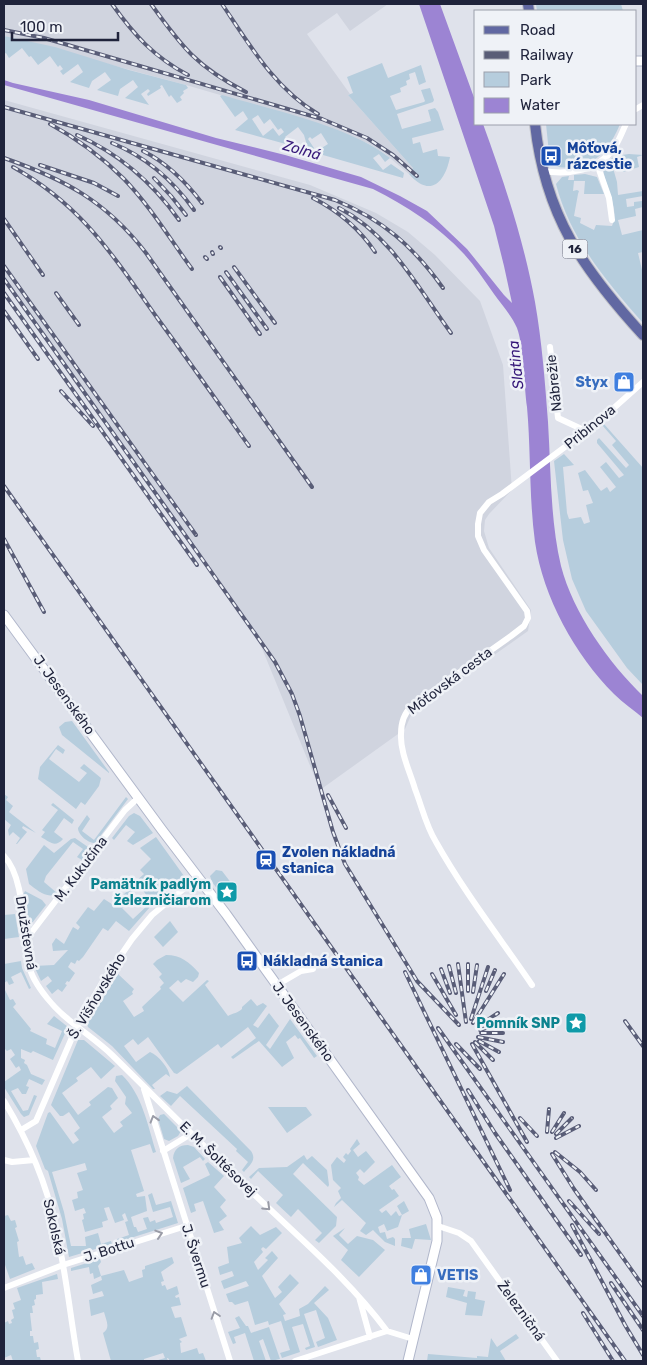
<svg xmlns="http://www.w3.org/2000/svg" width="647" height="1365" font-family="Rubik,sans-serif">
  <rect width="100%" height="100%" fill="#dfe2eb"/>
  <!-- built -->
  <path fill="#d0d4df" d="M4,4H388L350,31L337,13L307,34L350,94L348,95L413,168L409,174L384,153L369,144L346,134L316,123L186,85L4,36Z
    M4,100L310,185L376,213L408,232L435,255L480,301L503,365L512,490L489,514L485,520L484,531L489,548L531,610L528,631L412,713L405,729L320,790L261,646L92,403L4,281Z"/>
  <!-- green -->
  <path fill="#b6cddd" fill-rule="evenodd" d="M536,4H621L623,11H537Z
    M4,36L55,47L129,70L186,85L188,88L183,91L184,93L180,97L182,100L177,103L171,95L169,97L162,85L160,86L161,88L148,96L147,94L150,91L148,89L141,94L149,105L125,98L138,87L133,80L120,89L118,96L97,90L111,80L105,72L92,81L89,88L70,82L83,72L78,64L63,75L60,71L63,69L60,65L58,67L50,56L38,65L31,56L29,57L22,48L9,58L6,53L4,54Z
    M382,63L388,78L421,65L426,82L419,85L415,72L409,74L410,79L406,81L407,85L400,88L401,92L390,96L396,110L424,102L425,101L421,90L430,88L434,100L433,102L397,114L402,129L431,121L428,110L435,108L438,112L444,130L412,138L413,144L420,142L423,153L437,149L438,156L450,157C445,183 430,198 409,174L413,168L348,95L353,93L347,77Z
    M222,95C272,110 350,126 390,158L385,162L379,154L373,158L383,170L391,164L404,173L403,178L323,155L320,149L328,144L321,133L312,139L310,137L308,139L314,148L311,151L235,130L248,119L243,111L235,117L220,96ZM258,115L264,124L270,119L278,130L281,128L284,132L279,136L273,128L263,136L252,119ZM298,127L304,135L308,149L291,144L285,137Z
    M546,124H620C610,148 597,166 570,167C563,168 557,168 551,164L550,160L552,159L551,153H549Z
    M629,154L643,155V158V155L637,157L639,167L623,172L621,165L613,168L617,182L618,195L643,191V196L626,199L627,207L634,206V202L642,201L643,207L635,209L636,216L618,220L622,235L643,230V252L638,253L643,274V323C607,282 570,239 556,184L562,177L569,176L568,180H574V175L585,174L597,177L604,194H584L585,181H574L573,191L577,190L579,191L578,194L574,216L581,218L580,223L594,230L596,225L612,226C621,206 602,184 603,164L615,156Z
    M604,424L643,468V685L627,668L586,611L572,579L563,540L554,461L564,454L574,465L563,467L567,513L569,519L581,517L584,524L590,522L586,505L593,503L588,490L583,491L578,473L585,470L601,491L607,487L610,492L616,487L600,467L606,462L619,478L624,475L597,443V440L599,438L626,468L629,465L612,445L616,441L602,425Z
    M72,721L109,772V773L62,735L59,727L65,722Z
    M58,745L65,750L63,754L56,749L49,759L79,782L87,773L80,768L84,764L101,778L99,786L85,805L81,802L76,809L38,779L40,767Z
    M4,794L8,797L6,800L13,806L9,812L36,833L23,826L22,828L27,832L17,844H16L20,838L13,832L9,836L8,830L11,825L4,819Z
    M126,797L128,799L95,843C88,843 78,835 78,828L87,815L90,819L82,831L94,840Z
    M53,803L74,820L72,824L64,818L54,832L63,839C55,848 50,842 41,837L45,832L42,830L58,810L51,805Z
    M134,813L140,816L153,833L133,845L127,841L135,832L126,825L114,840L112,838L129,816Z
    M156,837L184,876L153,904L136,881L144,874L140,870L151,859L140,848Z
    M75,838L88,847V852L82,860L77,857L83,849L73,842L46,876L44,882L57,893C48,900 37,890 29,884L26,869L44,845L54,853L71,839Z
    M216,870L222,871L232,884L233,890L230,895H222L212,882L210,876Z
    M130,890L134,892L122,908L133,919L148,905L150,907L129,931L116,921L108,931L103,928L83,957L79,961L77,960L75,964L71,962L68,967L75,973L69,982L67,981L65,984L67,985L62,992L58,989L52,994L46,986L52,981L48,976L41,981L34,966L54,965L68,950L53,951L52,944L56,938L64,944L73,927L78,930L80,927L76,923L88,907L94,911L104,899L115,906L125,893Z
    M25,891L42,900L46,905L32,923L27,918L23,895Z
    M15,914L19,937L4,939V915Z
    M170,921L178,932L163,947L154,937Z
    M166,955C181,955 189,962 199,973L198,977L193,982L186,979L181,983L178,980L169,988L183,1002L207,980L209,981L205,985L228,1016C233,1013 238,1013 242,1009V1007L251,999L257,1006L263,1003L267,1006L253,1025L258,1028L269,1013L279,1026L266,1045L270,1049L290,1019L317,1056L314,1058L300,1038L298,1039L295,1035L286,1042L294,1058L282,1067L259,1041L233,1059L231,1057L256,1038L248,1027L221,1048L218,1044L177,1074L174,1073L148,1037L138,1045L133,1039L124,1046L136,1062L150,1052C159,1056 169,1068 170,1077L166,1074L152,1085L155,1089H153L112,1046L88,1027L87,1024L118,974L134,989L132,992L133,994L123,1001L134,1017L144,1011L142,1007L161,989L160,987L164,983L159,977L162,974L153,964L157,960Z
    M21,961L22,968L31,988L29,989L21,972L11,977L14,983L9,985L7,981L4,983V964Z
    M4,990H5L10,1000L13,999L16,1004L13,1007L31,1029L30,1031L47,1039L46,1044L55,1048L62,1031L47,1024L54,1016L68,1027L53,1060L33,1051L31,1053L21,1049V1058L25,1060L24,1063L27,1065L31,1074L45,1080L42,1085L29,1079L26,1086L29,1087L26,1094H22L18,1088L11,1091L23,1111L28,1110L34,1095L37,1096L29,1115L24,1117L21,1114L4,1087V1082L21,1070L19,1066L16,1068L10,1059L15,1055L11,1049L7,1051L4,1048Z
    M78,1040H84L115,1066L101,1079L91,1067L76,1078L78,1081L62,1093L78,1115L91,1105L89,1102L108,1087L112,1088L118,1098L110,1106L112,1109L102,1117L114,1133L123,1126L120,1122L132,1113L125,1104L126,1097L115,1081L116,1076L122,1075C142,1094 148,1126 156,1152L153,1153L150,1144L131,1150L144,1191L136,1194L137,1197L145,1196L147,1211L131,1217L134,1227H136L138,1232L147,1229L143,1218L148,1217L150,1222L155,1220L156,1223L173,1217L170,1207L153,1212L148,1195L152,1193L156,1205L171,1201L178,1223L118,1242L117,1239L129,1235L125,1222L128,1221L125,1213L122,1215L124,1220L115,1223L109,1207L104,1208L108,1220L102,1222L103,1227L85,1232L82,1220L84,1219L83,1214L86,1213L84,1208L75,1211L72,1200L78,1198L77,1192L83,1190L77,1173L87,1170L85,1163L52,1172L64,1212L71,1246H86L85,1237L98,1233L101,1244L111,1241L112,1244L69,1257L62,1219L48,1171L45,1169L36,1146L48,1113L50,1112L73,1144L79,1140L74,1133L80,1128L69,1112L63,1116H60L51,1105Z
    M187,1086L251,1151C257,1160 250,1165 244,1172L242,1170L248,1162L236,1151L237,1149L180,1096L171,1106L160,1096L167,1091L177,1094Z
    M268,1107H306L312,1115L287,1133Z
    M164,1114L181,1131L178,1136L169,1141L164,1139L158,1119L160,1115Z
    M357,1139L360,1144L353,1150L358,1157L366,1151L375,1162L364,1173L360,1169L356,1173L359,1177L358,1180L364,1185L392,1165L401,1177L389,1186L392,1190L394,1189L399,1196L379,1210L382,1213L386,1210L391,1216L396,1211L399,1216L402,1215L397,1206L404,1201L409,1211L402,1215L398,1227L387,1231L384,1224L378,1227L380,1233L385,1232L387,1239L393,1237L395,1239V1246L385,1242L373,1230L366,1235L360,1231L366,1223L342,1200L334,1207L336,1203L341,1198L338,1191L341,1188L333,1180L331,1165L337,1157L344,1163L346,1160L343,1157L346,1153L348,1155L351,1151L350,1149Z
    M188,1145L194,1147L205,1159L203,1161L200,1157L183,1167L190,1179L181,1183L173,1158C174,1149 179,1145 188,1145Z
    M304,1155L307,1160L312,1156L327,1170L329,1185L328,1187L303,1163L293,1174L337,1217L336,1226L319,1243L315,1240L322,1233L298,1209L291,1217L276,1203L283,1195L258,1171L251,1179L249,1177L259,1168L287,1167Z
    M208,1162L224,1176L214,1187L226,1200L220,1207L227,1216L219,1222L224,1230L214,1233L203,1201L194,1204L196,1211L191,1213L183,1188L210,1175L205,1164Z
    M8,1215L11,1221L15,1220L17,1227L15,1228L19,1241L17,1242L19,1257L23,1256L26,1265L32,1263L35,1269L10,1279L4,1262V1216Z
    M426,1224L431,1240L415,1239L412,1249L401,1246L402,1238H411L409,1229Z
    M251,1226L260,1235L276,1227L282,1233L266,1249L263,1247L261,1249L263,1252L254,1262L258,1270L268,1260L265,1258L272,1251L278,1258L262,1276L275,1298L282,1292L278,1287L290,1274L299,1283L279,1304L286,1314L283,1315L285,1321L300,1316L299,1309L308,1304L325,1286L329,1290L314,1303L328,1318L337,1340L318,1347L316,1342L325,1338L316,1310L304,1314L315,1347L306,1350L305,1348L310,1346L303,1324L292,1327L300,1352L282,1358L280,1353L290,1350L281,1321L269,1325L268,1321L255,1325L248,1301L235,1305L232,1302H229L226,1294L249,1286L246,1281L224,1289L221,1281L234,1276L232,1271L220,1275L218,1267L229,1263L227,1247L242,1243L239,1238Z
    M345,1228L339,1235L348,1244L357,1236L373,1240L385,1250L359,1277L341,1260L348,1250L333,1236Z
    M172,1257L174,1263L161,1272L164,1281L161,1282L162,1286L165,1285L167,1290L177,1286L179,1294L175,1296L176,1298L179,1297L181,1305L171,1307L175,1318L181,1317L187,1336L179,1339L182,1342L180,1343L181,1353L197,1348L199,1354L203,1353L206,1361H170L168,1358H167L168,1361H155L165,1358L163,1353L144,1359V1361H111L103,1333C111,1328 106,1320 104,1312L91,1316L89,1300L104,1296L102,1291L93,1294L91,1285L102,1280L101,1276L94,1279L93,1273L90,1274L89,1267L71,1271V1268L100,1259L101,1262L98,1266L101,1276L124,1270L129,1282L143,1277L142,1270L145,1269V1266Z
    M57,1274L58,1279L42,1282L43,1294L36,1295V1299L34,1300L35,1305L32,1306L33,1313H30L32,1331H30V1336H33L34,1343L38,1342L39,1349L36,1350L37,1357H40L41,1361H13L11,1355L4,1358V1323L8,1321L9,1324L12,1323L11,1320L14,1318L12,1310L15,1309L13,1303L21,1300L17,1288Z
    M448,1287L465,1290L463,1296L467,1297L468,1291L476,1292L475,1299L485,1301L482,1316L465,1315L467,1303L446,1297Z
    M239,1316L246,1326H248L251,1333L269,1327L280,1359L271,1361L263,1339L259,1341L266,1361H254L245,1333L234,1337L236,1343L233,1344L228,1332L240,1328L235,1318Z
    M516,1334L519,1338L500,1351L506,1361H427L428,1354L477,1358V1356L488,1357L491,1338L497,1347Z"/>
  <!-- water -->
  <path fill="#9c84d3" d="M419,4H440L476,103V124H483C504,182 524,241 535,302C542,342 545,382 548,422C551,470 550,519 561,566C573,613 609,663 643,696V718C634,710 623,703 614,694C575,655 543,597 535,542C529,498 531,452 527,407C524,386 524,347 517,328C512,316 501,304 494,294C484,280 475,266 464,254C438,226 407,206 373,189L4,85V80L13,83L89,100L216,138L285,155L361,177L400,196L427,211L467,249L504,295L512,303L504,266L494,226Z"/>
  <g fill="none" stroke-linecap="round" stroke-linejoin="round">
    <!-- secondary casing -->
    <g stroke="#b1b7cb" stroke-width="11">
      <path id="secondary" d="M636,61H643
        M4,615L162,830L226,914L429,1198L437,1218V1241L408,1361"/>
    </g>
    <!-- primary casing -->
    <g stroke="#bcbdc4" stroke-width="12">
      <path id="primary" d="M528,4L529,11
        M535,124C545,216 583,269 643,335"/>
    </g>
    <!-- street -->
    <path stroke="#fff" stroke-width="6" d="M636,109L643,105
      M597,164L609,198L612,220
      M543,171C569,175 598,171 614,148C619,141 622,132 626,124
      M550,347L558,418L586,431
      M4,856C26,879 22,934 29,965C31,977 39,988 47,998C65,1021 91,1035 112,1055C161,1103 208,1151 258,1198C303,1241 350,1281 387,1331
      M25,941L125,810L138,798
      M277,985L301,971L313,969
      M532,985C500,938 464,892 436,842C426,826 422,807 415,789C410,772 400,752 401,734C401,723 404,713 412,706L511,636L524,626L528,618L527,611L484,550L478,536V524L480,513L489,502L502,494L597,423L643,382
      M144,1089L230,1361
      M4,1101C27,1139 46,1181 55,1225C66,1270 70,1316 78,1361
      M21,1130L36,1121L77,1026L102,983L132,939L152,915L198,877
      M163,1151L191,1134
      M4,1160L12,1162L34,1160
      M438,1226L459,1233L471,1241L557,1361
      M4,1288L63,1265L186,1226
      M359,1297L370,1337
      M295,1361L387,1331L413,1339"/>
    <!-- secondary -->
    <use href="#secondary" stroke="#fff" stroke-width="9"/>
    <!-- primary -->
    <use href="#primary" stroke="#6168a2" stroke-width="10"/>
    <!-- rail casing -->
    <g stroke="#595d77" stroke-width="4">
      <path id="rail" d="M112,4C134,35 154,57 188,75
        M151,4C182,47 197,67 246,92
        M222,4C249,44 275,89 318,114
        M4,30L44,38L322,119L367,138L393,155L417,176
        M4,107L335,200C383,220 413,246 443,288
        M50,124C76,138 103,158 124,179C150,206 170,239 192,269
        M77,135C120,154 152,182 179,220
        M112,143C146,157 172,179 194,210
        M143,151C167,163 186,182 202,203
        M4,158C64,179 106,201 146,253L312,487
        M40,165L94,183L118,196
        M13,167C83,206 113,256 158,319C189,361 219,404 249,446
        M154,178L171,196L186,215
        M313,198C338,211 359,228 375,252
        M339,208C390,234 418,288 451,333
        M4,219L43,275
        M220,247L221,248
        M212,252L213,254
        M205,257L207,259
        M4,266L196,535
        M234,267L275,323
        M226,272L267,329
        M220,277L260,334
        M4,279L275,662L292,694L300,716L333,832L345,864L417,981L459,1025
        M4,293L197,565
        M56,293L79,325
        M4,311L38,359
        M61,391L93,426
        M4,486L625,1361
        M4,539L44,612
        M328,795L346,828
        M458,964L466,1022
        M449,966L456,993
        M441,969L450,993
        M405,972L510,1190
        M432,974L456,1015
        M468,991V964
        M486,991L495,970
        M473,992L477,965
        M471,1019L488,967
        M625,1021L643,1046
        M473,1023L504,974
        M477,1027L498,1013
        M438,1028L643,1316
        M480,1030L502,1022
        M481,1033H503
        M478,1037L503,1042
        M479,1041L499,1052
        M475,1042L493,1060
        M456,1044L480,1069
        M472,1044L527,1142
        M468,1090L495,1133L581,1255
        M520,1118L537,1136
        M547,1132L549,1109
        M552,1132L564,1113
        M556,1134L572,1118
        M556,1138L579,1126
        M555,1152L580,1172L596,1190
        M552,1154L574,1189L643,1286
        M569,1201L599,1234
        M572,1225L625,1325L643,1355
        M611,1283L643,1330
        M583,1313L613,1361"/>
    </g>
    <!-- rail -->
    <use href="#rail" stroke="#eff2f7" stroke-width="2" stroke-dasharray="5.5" stroke-linecap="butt"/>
  </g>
  <!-- one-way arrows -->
  <defs><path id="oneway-chevron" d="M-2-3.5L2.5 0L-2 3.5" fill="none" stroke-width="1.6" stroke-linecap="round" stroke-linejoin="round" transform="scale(1.25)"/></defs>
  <g stroke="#9a9ca7">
    <use href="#oneway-chevron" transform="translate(154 1119) rotate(-107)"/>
    <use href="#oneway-chevron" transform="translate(267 1207) rotate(44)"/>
    <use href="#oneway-chevron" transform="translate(159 1234) rotate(-18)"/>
    <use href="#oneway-chevron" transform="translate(215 1315) rotate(-108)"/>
  </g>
  <!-- icons -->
  <defs>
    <g id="bus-square" transform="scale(1.125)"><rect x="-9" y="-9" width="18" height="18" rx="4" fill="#1a4fb4" stroke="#eff2f7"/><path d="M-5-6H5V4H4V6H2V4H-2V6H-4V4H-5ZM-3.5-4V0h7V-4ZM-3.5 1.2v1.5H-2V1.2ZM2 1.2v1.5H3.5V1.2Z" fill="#fff"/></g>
    <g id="shop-square" transform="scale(1.125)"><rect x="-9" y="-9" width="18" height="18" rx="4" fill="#3f7fe0" stroke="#eff2f7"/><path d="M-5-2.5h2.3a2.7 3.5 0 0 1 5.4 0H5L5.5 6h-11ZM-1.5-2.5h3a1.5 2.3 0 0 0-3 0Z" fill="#fff"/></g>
    <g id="station-square" transform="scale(1.125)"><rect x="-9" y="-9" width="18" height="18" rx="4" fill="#1a4fb4" stroke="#eff2f7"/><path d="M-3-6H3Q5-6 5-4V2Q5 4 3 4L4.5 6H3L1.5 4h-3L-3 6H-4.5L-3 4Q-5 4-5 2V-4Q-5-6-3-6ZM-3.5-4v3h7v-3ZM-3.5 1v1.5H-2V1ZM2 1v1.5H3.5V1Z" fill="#fff"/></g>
    <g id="sight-square" transform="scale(1.125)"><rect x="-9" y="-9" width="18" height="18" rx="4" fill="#0f9aa8" stroke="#eff2f7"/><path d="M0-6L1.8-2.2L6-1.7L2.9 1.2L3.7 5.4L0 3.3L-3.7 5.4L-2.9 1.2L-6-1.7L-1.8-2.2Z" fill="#fff"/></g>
  </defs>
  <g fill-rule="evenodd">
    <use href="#bus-square" x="551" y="156"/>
    <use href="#shop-square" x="624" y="382"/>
    <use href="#station-square" x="266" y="860"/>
    <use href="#sight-square" x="227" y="892"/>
    <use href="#bus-square" x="247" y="961"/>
    <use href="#sight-square" x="576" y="1023"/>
    <use href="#shop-square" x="421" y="1275"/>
  </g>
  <g text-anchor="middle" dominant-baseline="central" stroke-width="5" stroke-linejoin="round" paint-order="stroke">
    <!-- shield labels -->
    <rect fill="#eff2f7" stroke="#5d6173" stroke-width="1" x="562.5" y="239.5" width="25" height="19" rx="4"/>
    <g font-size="12" font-weight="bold" fill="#1f233b">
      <text x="575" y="249">16</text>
    </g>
    <!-- transit labels -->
    <g font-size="14" font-weight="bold" fill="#164399" stroke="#eff2f7" text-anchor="start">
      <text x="567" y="148">Môťová,<tspan x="567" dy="16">rázcestie</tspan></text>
      <text x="282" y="852">Zvolen nákladná<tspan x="282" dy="16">stanica</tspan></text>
      <text x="263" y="961">Nákladná stanica</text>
    </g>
    <!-- shop labels -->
    <g font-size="14" font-weight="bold" fill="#366cbe" stroke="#eff2f7" text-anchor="end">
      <text x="608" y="382">Styx</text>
      <text x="437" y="1275" text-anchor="start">VETIS</text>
    </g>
    <!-- street labels -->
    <g font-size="14" fill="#1f233b" stroke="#eff2f7">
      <text transform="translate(554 383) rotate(-96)">Nábrežie</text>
      <text transform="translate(590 427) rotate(-39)">Pribinova</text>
      <text transform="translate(450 681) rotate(-37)">Môťovská cesta</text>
      <text transform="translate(64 695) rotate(54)">J. Jesenského</text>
      <text transform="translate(81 869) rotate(-53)">M. Kukučína</text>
      <text transform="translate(26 933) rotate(81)">Družstevná</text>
      <text transform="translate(97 996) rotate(-59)">Š. Višňovského</text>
      <text transform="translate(303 1022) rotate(54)">J. Jesenského</text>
      <text transform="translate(218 1159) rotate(44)">E. M. Šoltésovej</text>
      <text transform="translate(54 1227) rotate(77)">Sokolská</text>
      <text transform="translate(109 1250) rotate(-18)">J. Bottu</text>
      <text transform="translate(196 1256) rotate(72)">J. Švermu</text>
      <text transform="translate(521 1311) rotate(54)">Železničná</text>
    </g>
    <!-- culture labels -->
    <g font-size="14" font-weight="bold" fill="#0d838f" stroke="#eff2f7" text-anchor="end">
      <text x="211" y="884">Pamätník padlým<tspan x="211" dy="16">železničiarom</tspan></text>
      <text x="560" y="1023">Pomník SNP</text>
    </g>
    <!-- water labels -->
    <g font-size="15" font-style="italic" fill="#361879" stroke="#eff2f7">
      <text transform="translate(302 150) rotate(16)">Zolná</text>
      <text transform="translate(516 365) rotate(-96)">Slatina</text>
    </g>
  </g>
  <!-- border -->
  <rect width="647" height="1365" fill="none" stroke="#1f233b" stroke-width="10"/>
  <!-- legend -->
  <rect x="474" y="10" width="162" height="115" fill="#eff2f7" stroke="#9c9fac"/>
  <rect x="484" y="26" width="25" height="8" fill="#6168a2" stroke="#9c9fac"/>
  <text x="520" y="35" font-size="15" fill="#1f233b">Road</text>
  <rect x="484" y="51" width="25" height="8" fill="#595d77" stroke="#9c9fac"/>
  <text x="520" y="60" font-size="15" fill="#1f233b">Railway</text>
  <rect x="484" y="72" width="25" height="15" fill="#b6cddd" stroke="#9c9fac"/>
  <text x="520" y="85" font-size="15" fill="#1f233b">Park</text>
  <rect x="484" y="98" width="25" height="15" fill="#9c84d3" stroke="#9c9fac"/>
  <text x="520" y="110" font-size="15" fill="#1f233b">Water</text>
  <!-- scale -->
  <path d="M12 32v8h106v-8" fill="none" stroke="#1f233b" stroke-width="2.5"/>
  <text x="20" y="32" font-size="15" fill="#1f233b" stroke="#eff2f7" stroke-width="4" paint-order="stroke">100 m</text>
</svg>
